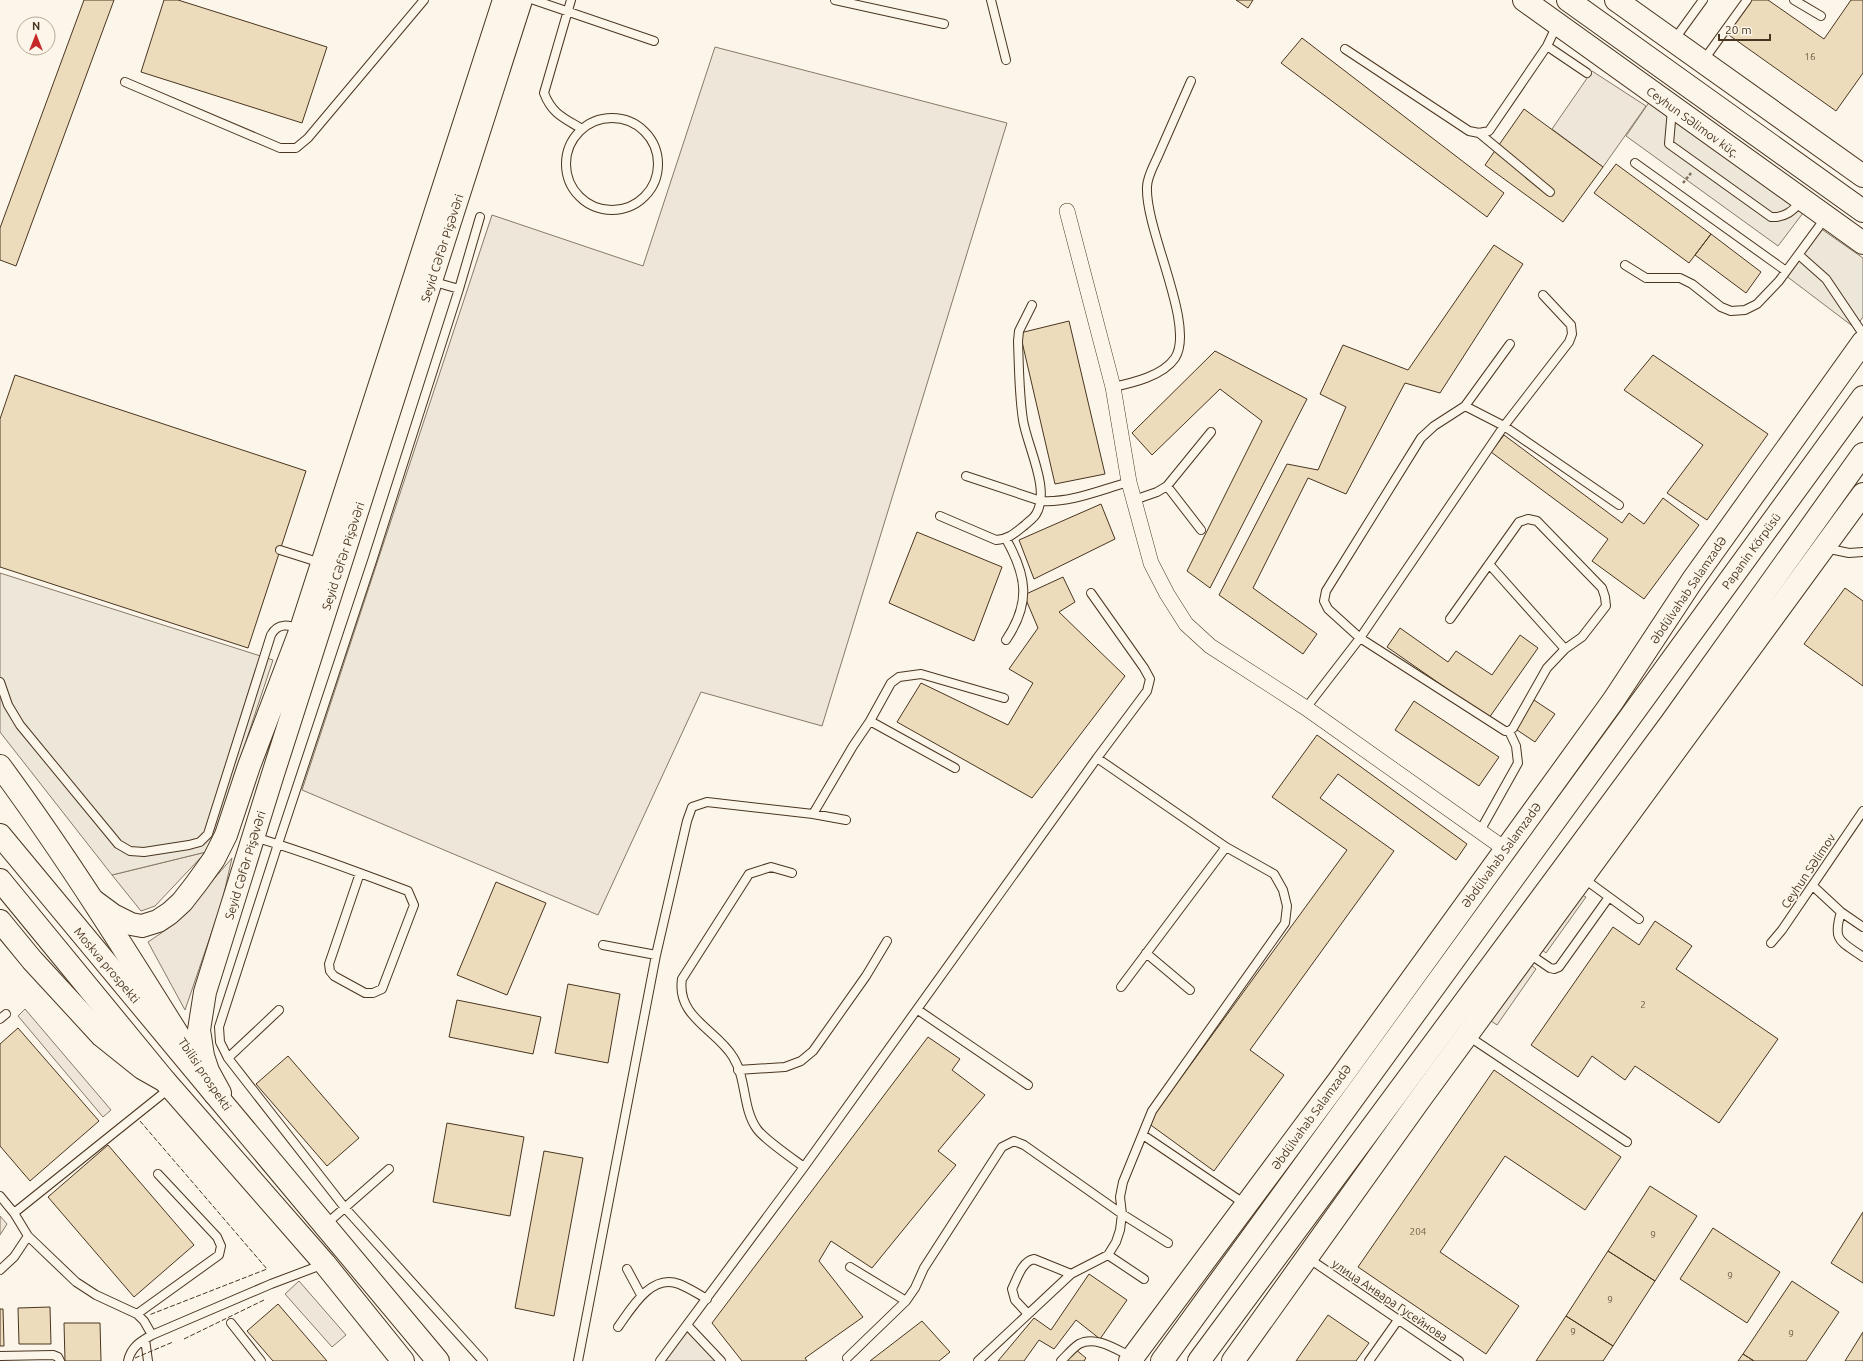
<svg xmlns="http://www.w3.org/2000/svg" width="1863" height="1361" font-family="Ubuntu,sans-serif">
  <rect width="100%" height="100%" fill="#fbf6e9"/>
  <!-- green -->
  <path fill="#ede6d9" stroke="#887966" d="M715,47L1007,123L822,726L701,692L598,915L302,790L492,215L643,266Z
    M1592,71L1646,106L1603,167L1552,129Z
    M206,852L155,906L141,911L112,875Z
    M232,858L222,902L185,1010L148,942L176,923Z
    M1580,894L1586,897L1546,953L1541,949Z
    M1531,965L1536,969L1497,1025L1491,1021Z
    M25,1009L111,1110L103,1117L18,1016Z
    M0,1216L7,1224L0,1235Z
    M299,1281L346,1335L332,1347L285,1294Z
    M689,1328L717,1361H663Z"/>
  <!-- parking -->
  <path fill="#ede7d9" stroke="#887966" d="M1650,101L1803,213L1778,246L1626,136Z
    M1820,228L1863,258V317L1855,328L1785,275Z
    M0,573L273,660L212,843L206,852L112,875L0,732Z"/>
  <!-- building -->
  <path fill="#ecdcbc" stroke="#4a3520" d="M84,0H114L16,266L0,260V228Z
    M164,0H178L327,47L302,123L141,72Z
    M1236,0H1253L1248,8Z
    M1749,0H1768L1824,39L1851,0H1863V73L1836,111L1726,33Z
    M1302,38L1504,193L1487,217L1281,63Z
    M1524,109L1603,167L1563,222L1485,165Z
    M1616,164L1711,234L1689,263L1594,193Z
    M1711,234L1761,272L1746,293L1695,255Z
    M1494,245L1523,264L1440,393L1405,383L1346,494L1308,478L1253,588L1317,634L1303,654L1219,595L1287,464L1318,470L1346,407L1320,394L1343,345L1408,370Z
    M1069,321L1105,474L1055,484L1020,333Z
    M1215,351L1307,399L1210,588L1187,571L1262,421L1220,389L1152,455L1132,433Z
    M1653,355L1768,434L1707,520L1667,493L1703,445L1624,390Z
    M15,375L306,471L248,648L0,567V419Z
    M1504,435L1622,523L1629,513L1644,524L1663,498L1699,525L1644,599L1592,561L1608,539L1491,452Z
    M1101,504L1115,539L1034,579L1019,540Z
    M917,532L1002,567L974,641L889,603Z
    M1063,577L1075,602L1059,612L1125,676L1032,798L897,722L921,683L1008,725L1033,683L1009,669L1038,628L1024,595Z
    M1845,588L1863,601V686L1804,644Z
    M1400,628L1448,662L1456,651L1492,675L1520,635L1538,648L1489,718L1387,647Z
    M1534,700L1555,714L1535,742L1514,728Z
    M1414,701L1499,757L1479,786L1395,730Z
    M1317,735L1467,844L1456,860L1338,774L1320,798L1394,851L1250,1050L1284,1075L1214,1171L1148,1123L1347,850L1272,797Z
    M496,882L546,903L507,995L457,975Z
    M1655,921L1692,946L1676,969L1778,1039L1719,1123L1635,1066L1625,1080L1592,1056L1578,1077L1531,1045L1613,927L1639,945Z
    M568,984L620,994L608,1063L555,1053Z
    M457,1000L541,1017L533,1054L449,1037Z
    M18,1028L99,1121L30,1181L0,1146V1044Z
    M928,1037L960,1059L952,1070L985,1095L938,1151L956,1165L872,1268L831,1241L819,1261L863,1317L805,1358L807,1361H742L712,1323Z
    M288,1056L359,1138L327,1166L256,1084Z
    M1494,1070L1621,1157L1585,1210L1505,1156L1440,1252L1519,1306L1486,1354L1358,1267Z
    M447,1123L524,1137L510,1216L433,1202Z
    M108,1145L194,1245L134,1297L48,1197Z
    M544,1151L583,1158L554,1316L515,1308Z
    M1650,1186L1697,1216L1655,1281L1608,1251Z
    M1863,1212V1283L1831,1263Z
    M1713,1228L1780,1272L1747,1323L1680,1279Z
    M1608,1251L1655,1281L1613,1346L1566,1316Z
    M1089,1274L1127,1300L1100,1339L1076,1320L1054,1349L1039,1340L1024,1361H998L1034,1318L1051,1330Z
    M1792,1281L1839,1312L1806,1361H1754L1743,1354Z
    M278,1304L327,1361H273L247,1331Z
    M50,1307L51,1344H19L18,1308Z
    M0,1309H3L4,1346H0Z
    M1328,1315L1369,1343L1356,1361H1296Z
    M1566,1316L1613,1346L1603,1361H1536Z
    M922,1321L950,1352L939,1361H870Z
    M64,1323H100L101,1361H65Z
    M1863,1332V1361H1845Z
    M1075,1349L1086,1358L1084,1361H1066Z
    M1743,1354L1754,1361H1738Z"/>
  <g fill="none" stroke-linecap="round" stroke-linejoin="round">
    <!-- lane casing -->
    <g stroke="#4a3520" stroke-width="10">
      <path id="lane" d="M534,0L654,41
        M571,0L544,93C552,114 564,118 582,129
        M835,0L944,24
        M991,0L1006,60
        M1794,0L1821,16
        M1674,40L1703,0
        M1547,46L1587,73
        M1345,49L1469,131L1479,133L1489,131L1547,46L1557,25
        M1703,61L1747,0
        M125,82L280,148H296L308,138L424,0
        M1672,109L1669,144L1771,217C1786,218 1793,210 1803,200
        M566 164a46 46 0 1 1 92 0a46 46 0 1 1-92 0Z
        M1479,133L1550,192
        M1635,163L1786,271
        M480,217L459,289L372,561L278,844L219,1027L220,1042L228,1058L345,1208L483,1361
        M1799,255L1826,279L1863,334
        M1625,265L1646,278H1680L1692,284L1721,307L1731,311L1745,310L1757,304L1779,281L1826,217
        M431,281L459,289
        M1113,387C1132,383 1163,376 1175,358C1196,326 1145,230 1147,187C1147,177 1154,165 1158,156C1169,131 1180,106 1191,81
        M1465,406L1504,426L1569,342L1572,334L1571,325L1543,295
        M966,476L1041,501C1071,503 1100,490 1129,482
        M1167,486L1201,530
        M1134,500L1157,492L1167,486L1211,432
        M940,516L996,540C1009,539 1015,533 1025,525C1028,522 1034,518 1036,514C1051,490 1027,446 1023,420C1019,394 1019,368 1018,341L1019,331L1032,305
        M1006,539C1027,576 1031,603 1006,640
        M1825,548L1849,553L1863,552
        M280,550L321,563
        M1489,564L1565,649
        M1091,593L1144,668L1150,679L1147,691L1097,758
        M1450,619L1519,522L1528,519L1537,521L1602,588L1605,597L1606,606L1582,637L1565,649L1547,668L1513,728L1509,731H1505L1360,638L1328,609L1324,601L1326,591L1421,438L1434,426L1465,406L1510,344
        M0,682L8,705L20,725L118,844L130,851L144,852L189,845L200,842L208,834L271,635C278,622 289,625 301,629
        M1306,708L1360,638L1504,426L1619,505
        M870,721L955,768
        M813,814L853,746L870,721L891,683L899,677L921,674L1004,698
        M1480,831L1518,763L1516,746L1509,731
        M254,837C307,852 357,872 408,891L414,905L382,989L373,993H365L334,976L330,971L329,964L360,873
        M792,873L771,867L749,874L682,979C676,1017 717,1030 733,1057C747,1079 742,1108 757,1129C764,1139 793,1159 804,1167
        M1583,878L1639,919
        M1813,886L1841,912L1863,927
        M1841,912C1832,942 1841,941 1863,957
        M1771,943L1782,930L1863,811
        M603,945L656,955
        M1146,953L1190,990
        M1528,953L1550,968L1554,969L1559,967L1609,897
        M1121,987L1226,847
        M918,1010L1028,1085
        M0,1019L6,1014
        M1468,1036L1627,1142
        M228,1058L279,1010
        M738,1070L785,1067L801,1061L813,1051L866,976L887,941
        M1143,1135L1245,1204
        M0,1196L14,1213
        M325,1225L389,1169
        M28,1236L76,1282L96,1295L137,1314L144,1321L152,1335
        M1108,1255L1144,1279
        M1308,1258L1459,1361
        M850,1267L906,1301
        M627,1269L641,1295
        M0,1270L14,1257L28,1236L14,1213L170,1088
        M137,1314L219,1255L221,1246L217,1237L158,1174
        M1028,1314L1015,1300L1012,1289C1017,1279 1022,1261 1034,1259L1071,1274
        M231,1323L261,1361
        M687,1325L721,1361
        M618,1327C631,1309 651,1273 679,1284C689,1288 698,1294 707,1299
        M145,1339L148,1361
        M0,1356L53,1355L58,1357L60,1361
        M847,1358L906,1301L915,1288L924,1268L1002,1147L1014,1141L1024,1145L1122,1214L1168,1243
        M128,1361C131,1347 141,1341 152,1335L271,1284L324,1264
        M578,1361L656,955L687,821L692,807L707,802L813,814L846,820
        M660,1361L804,1167L1097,758L1226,847L1274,874L1283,890L1287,906L1285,923L1152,1111L1123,1182L1120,1197L1122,1214L1120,1230L1116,1242L1108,1255L1071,1274L978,1361
        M1061,1361C1067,1355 1073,1348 1079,1344C1096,1335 1117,1350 1132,1357
        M1369,1361L1398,1320"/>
    </g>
    <!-- street casing -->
    <g stroke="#4a3520" stroke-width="16">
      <path id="street" d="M1067,211L1113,387L1129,482L1151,563L1167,594L1186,624L1210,646L1306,708L1505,849"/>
    </g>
    <!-- secondary casing -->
    <g stroke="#4a3520" stroke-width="24">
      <path id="secondary" d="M1524,0L1863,243
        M1568,0L1863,211
        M1616,0L1863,176
        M94,901L113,915L131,924L142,926L158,921L170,913L182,902L196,884L214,859L226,835L249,766L301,629L504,0
        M220,1093L208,1071L203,1056L199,1030L205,992L273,774L521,0
        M1130,1361L1339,1080L1613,701L1692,581L1863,342
        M1233,1361L1418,1102L1863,494"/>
    </g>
    <!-- primary casing -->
    <g stroke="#4a3520" stroke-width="24">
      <path id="primary" d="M0,766C67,857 127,953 187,1049
        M0,921L32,960L102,1036L142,1068L165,1081L325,1264L403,1361
        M205,1078L215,1094L438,1361
        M1162,1361L1863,397
        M1199,1361L1671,723L1863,454"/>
    </g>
    <!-- highway casing -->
    <g stroke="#4a3520" stroke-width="24">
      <path id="highway" d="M0,835L215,1094
        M0,880L165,1081"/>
    </g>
    <!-- path -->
    <path stroke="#7f6f5c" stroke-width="2.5" stroke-dasharray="3 2" stroke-linecap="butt" d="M1683,183L1691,173"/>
    <!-- lane -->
    <use href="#lane" stroke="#fbf6e9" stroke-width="8"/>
    <!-- street -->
    <use href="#street" stroke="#fbf6e9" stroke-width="15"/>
    <!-- secondary -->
    <use href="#secondary" stroke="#fbf6e9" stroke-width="22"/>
    <!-- primary -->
    <use href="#primary" stroke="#fbf6e9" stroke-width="22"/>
    <!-- highway -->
    <use href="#highway" stroke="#fbf6e9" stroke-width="22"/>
    <!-- fence -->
    <path stroke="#4a3520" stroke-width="1" stroke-dasharray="5 2" stroke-linecap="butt" d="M140,1121L267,1269L149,1315
      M184,1339L264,1300
      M135,1358L173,1342"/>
  </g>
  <g text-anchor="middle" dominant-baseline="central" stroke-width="3" stroke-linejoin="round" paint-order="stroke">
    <!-- number labels -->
    <g font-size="10" fill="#725f47">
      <text x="1810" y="56">16</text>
      <text x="1643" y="1004">2</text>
      <text x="1418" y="1231">204</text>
      <text x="1653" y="1234">9</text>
      <text x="1730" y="1275">9</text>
      <text x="1610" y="1299">9</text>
      <text x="1573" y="1331">9</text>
      <text x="1791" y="1333">9</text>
    </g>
    <!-- street labels -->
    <g font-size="12" fill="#4a3520" stroke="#fbf6e9">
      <text transform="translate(1693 122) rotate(36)">Ceyhun Səlimov küç.</text>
      <text transform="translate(442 248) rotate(-72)">Seyid Cəfər Pişəvəri</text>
      <text transform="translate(1751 551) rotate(-54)">Papanin Körpüsü</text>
      <text transform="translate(343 556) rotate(-72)">Seyid Cəfər Pişəvəri</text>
      <text transform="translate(1688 590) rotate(-56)">Əbdülvahab Salamzadə</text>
      <text transform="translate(1501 855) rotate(-54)">Əbdülvahab Salamzadə</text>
      <text transform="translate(245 865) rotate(-73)">Seyid Cəfər Pişəvəri</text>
      <text transform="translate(1808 871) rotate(-56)">Ceyhun Səlimov</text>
      <text transform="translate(107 965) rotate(50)">Moskva prospekti</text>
      <text transform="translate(205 1074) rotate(56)">Tbilisi prospekti</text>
      <text transform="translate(1311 1117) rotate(-54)">Əbdülvahab Salamzadə</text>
      <text transform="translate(1390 1300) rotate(34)">улица Анвара Гусейнова</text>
    </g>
  </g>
  <!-- north arrow -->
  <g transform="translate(36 36)"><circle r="19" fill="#fbf6e9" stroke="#b4a999"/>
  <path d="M0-3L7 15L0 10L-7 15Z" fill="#c62828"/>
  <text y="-6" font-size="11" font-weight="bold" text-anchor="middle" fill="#4a3520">N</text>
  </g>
  <!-- scale -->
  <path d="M1719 34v6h51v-6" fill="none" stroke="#4a3520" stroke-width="2"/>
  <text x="1725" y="34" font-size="12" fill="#4a3520" stroke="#fbf6e9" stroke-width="3" paint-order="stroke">20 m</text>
</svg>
